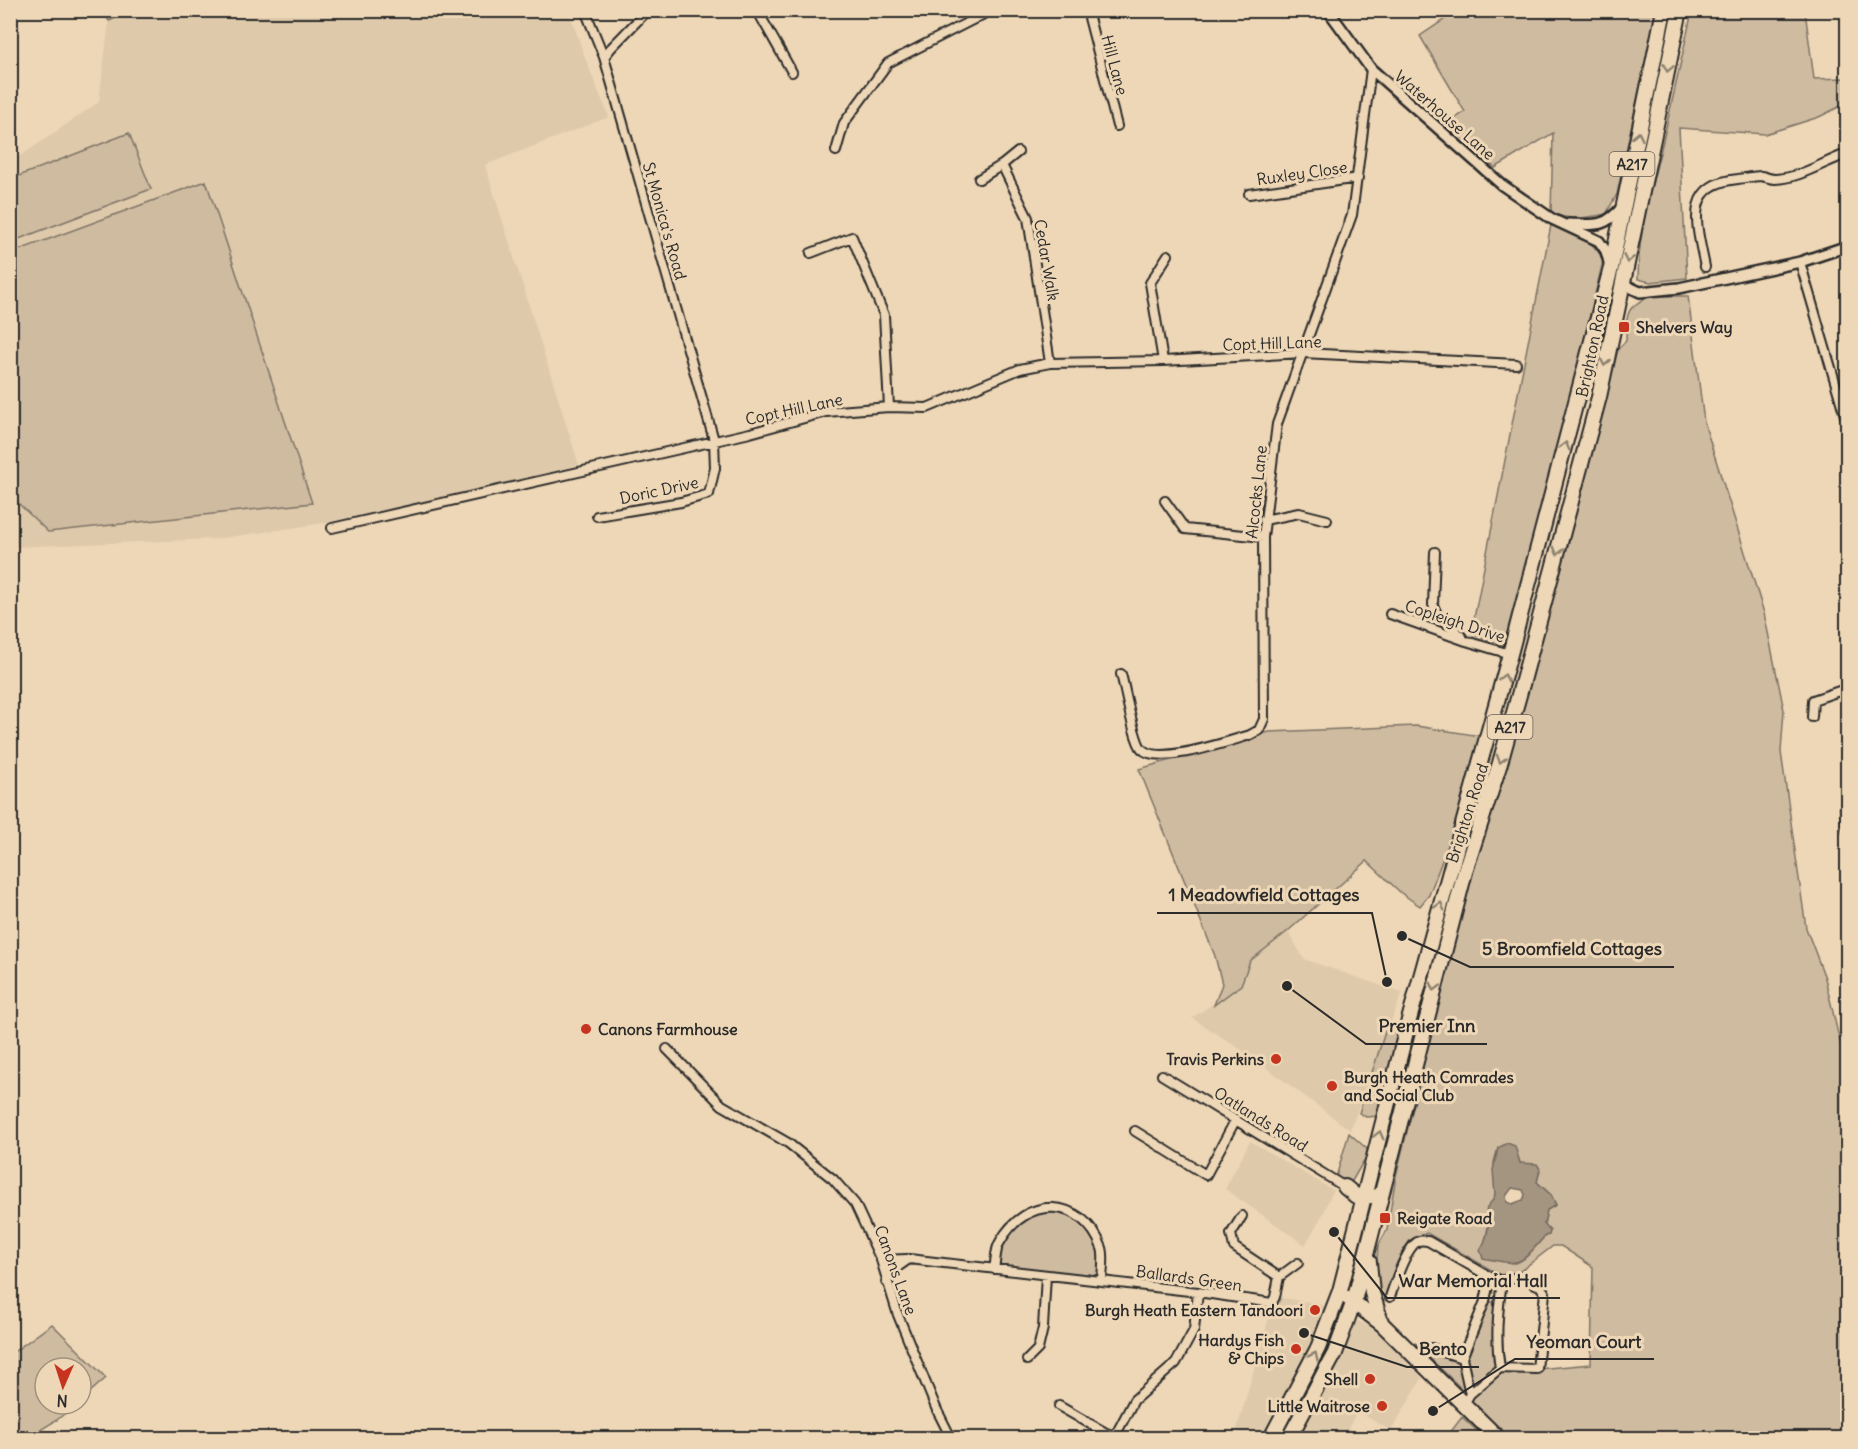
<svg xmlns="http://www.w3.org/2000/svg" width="1858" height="1449" font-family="Delius,sans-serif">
  <rect width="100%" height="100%" fill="#eed7b6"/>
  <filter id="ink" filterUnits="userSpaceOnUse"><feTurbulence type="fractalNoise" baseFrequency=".0167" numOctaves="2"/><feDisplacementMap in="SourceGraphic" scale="12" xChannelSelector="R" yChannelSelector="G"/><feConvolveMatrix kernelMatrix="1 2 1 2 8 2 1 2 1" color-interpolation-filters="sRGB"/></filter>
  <g filter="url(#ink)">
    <!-- built -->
    <path fill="#dec9aa" d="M125,11H569L585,58L609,117L485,165L579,465L365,517L216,539L11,547L10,163L99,102L109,21Z
      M1288,931L1304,959L1402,993L1350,1130L1245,1052L1192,1018L1241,985L1250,961Z
      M1250,1141L1333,1190L1323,1214L1305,1245L1225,1189Z
      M1275,1297L1315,1303L1367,1325L1384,1338L1418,1373L1422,1378L1391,1431L1357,1411L1348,1428L1363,1438H1251L1236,1432Z"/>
    <!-- green -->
    <path fill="#cfbba0" stroke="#7d7366" stroke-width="1.5" fill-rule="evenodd" d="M103,11H132L109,21Z
      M1443,11H1656L1617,194L1606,214C1586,218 1570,221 1551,213L1553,133L1495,168L1441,127L1465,112L1420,36L1448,17Z
      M1692,11H1805L1814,79L1847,78V103L1819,117L1765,134L1679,128L1687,278L1650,282L1638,279C1638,235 1650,192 1661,149C1672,103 1682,57 1692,11Z
      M129,133L151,189L16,240L11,226V179Z
      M206,181L312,503L48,532L18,503L11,464V253Z
      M1551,225C1572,234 1594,237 1603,261L1555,461L1505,646L1471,634Z
      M1651,296H1688L1704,422L1764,613L1784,710L1781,752L1806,928L1825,978L1843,1055L1848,1131L1847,1438H1508L1471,1402L1470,1394L1463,1390L1414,1343L1462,1358L1485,1301L1499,1303L1500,1368L1537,1369L1591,1364L1593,1267L1561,1246H1553L1519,1272L1500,1275L1427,1233L1410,1240L1390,1284L1382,1307L1375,1284L1378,1246L1387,1230L1396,1176L1458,925L1605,403L1618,349L1626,341C1627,313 1624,308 1651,296ZM1498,1148L1518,1157L1520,1163L1540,1170L1537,1182L1551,1195L1556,1205L1547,1210L1544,1224L1550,1231L1549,1235L1545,1236C1517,1267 1520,1271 1481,1250C1486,1242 1490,1227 1486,1217L1495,1195L1494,1162Z
      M1416,726L1481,736L1465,800L1429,895L1420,906L1401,893L1367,861L1288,931L1250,961L1241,985L1214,1005L1222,984L1215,956L1139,769L1269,732Z
      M1388,1023L1397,1026L1401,1035L1380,1116L1366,1117L1359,1113Z
      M1349,1133L1367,1149L1366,1157L1352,1181L1347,1182L1336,1177Z
      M1041,1208L1071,1210L1092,1229L1103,1250L1102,1281L994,1269L998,1244L1015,1221Z
      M52,1324L106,1378L81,1400V1368H45V1404H76L57,1420L27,1438H11V1354Z
      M1462,1417L1485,1438H1446Z"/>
    <!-- water -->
    <path fill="#a49581" stroke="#746b5f" stroke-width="1.5" fill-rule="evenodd" d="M1507,1143L1515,1146L1520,1163L1537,1164L1540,1169L1537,1182L1551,1195L1556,1205L1547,1210L1544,1224L1550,1231L1549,1235L1545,1236C1518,1266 1523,1266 1483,1258L1480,1250C1485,1243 1489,1231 1488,1222C1487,1217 1485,1213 1487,1207C1490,1202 1494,1201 1495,1195L1493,1170L1498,1148ZM1512,1188L1523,1190L1525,1195L1523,1200L1512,1204L1507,1202L1506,1196Z"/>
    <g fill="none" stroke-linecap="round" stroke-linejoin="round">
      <!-- minor casing -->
      <g stroke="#2b2b2b" stroke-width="12">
        <path id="minor" d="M585,10L604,57L714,440L715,468L709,494L681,502L597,516
          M757,10L792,72
          M1087,10L1117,126
          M604,57L611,48L648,10
          M836,151L844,123L888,63L992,10
          M1002,165L1028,218L1050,363
          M979,179L1002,165L1018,152
          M1249,194L1358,178
          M811,253L852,237L884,315L889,407
          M1800,262L1848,426
          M1705,267C1697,226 1682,184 1738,179C1746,178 1754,176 1761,176C1766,177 1770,179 1775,179C1800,178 1822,163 1844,155L1848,152
          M1163,361L1150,283L1168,255
          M1165,501L1185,529L1263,537
          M1264,520L1299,513L1327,520
          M332,528L750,433L826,412L889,407L927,408L1020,369L1050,363L1163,361L1303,353L1516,364
          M1435,552L1433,605L1437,614L1462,637
          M1390,614L1466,641L1510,654
          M1121,674C1125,688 1134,741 1142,749C1158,766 1229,741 1250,735L1259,730L1264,719L1263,537L1277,424L1352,215L1371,69
          M1812,717L1813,700L1848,688
          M1848,802L1845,809L1848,832
          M667,1049L722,1105L788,1143L833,1179L855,1204L881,1260L898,1315L936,1408L951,1438
          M1162,1075L1345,1187
          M1135,1131L1206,1175L1236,1119
          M881,1260L907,1259
          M994,1269C996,1261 995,1249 1000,1242C1026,1195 1082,1196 1102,1248C1105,1257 1102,1271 1102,1281
          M1279,1277L1298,1263
          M886,1282L899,1266L909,1259L1198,1292L1272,1303L1275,1297L1279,1277L1234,1247L1231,1234L1242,1216
          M1390,1297C1394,1285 1407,1245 1419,1241C1422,1240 1425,1241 1428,1241L1490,1277L1502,1281L1518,1277L1540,1286L1545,1293L1537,1369L1500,1368C1495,1339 1498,1310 1502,1281
          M1431,1348L1462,1358
          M1027,1360L1038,1349L1043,1328L1046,1275
          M1470,1394L1500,1368
          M1464,1404L1470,1394L1462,1358L1485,1301L1490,1277
          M1059,1406L1106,1433L1116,1436
          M1114,1438L1134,1400L1176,1363L1194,1330L1198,1292"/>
      </g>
      <!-- tertiary casing -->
      <g stroke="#2b2b2b" stroke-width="14">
        <path id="tertiary" d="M1328,10L1371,69L1502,185L1552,219L1599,241L1606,251L1610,266
          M1569,224C1595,225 1605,228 1623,206
          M1623,284L1640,292L1679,288L1800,262L1848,246"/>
      </g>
      <!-- trunk casing -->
      <g stroke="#2b2b2b" stroke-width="18">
        <path id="trunk" d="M1345,1187L1356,1196H1373
          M1369,1262L1372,1293L1381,1322
          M1348,1298L1382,1324L1498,1438
          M1271,1438L1318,1348L1340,1291L1409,1020L1510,654L1611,268L1664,10
          M1289,1438L1335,1353L1354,1301L1466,868L1500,763L1524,677L1599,397L1680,10"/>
      </g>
      <!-- minor -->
      <use href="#minor" stroke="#eed7b6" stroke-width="8"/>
      <!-- tertiary -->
      <use href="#tertiary" stroke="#eed7b6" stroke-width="9"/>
      <!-- trunk -->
      <use href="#trunk" stroke="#eed7b6" stroke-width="14"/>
    </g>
    <!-- one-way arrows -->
    <defs><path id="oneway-chevron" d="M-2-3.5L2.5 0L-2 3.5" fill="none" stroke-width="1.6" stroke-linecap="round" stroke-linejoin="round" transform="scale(1.5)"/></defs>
    <g stroke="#8c8170">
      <use href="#oneway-chevron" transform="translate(1668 68) rotate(102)"/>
      <use href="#oneway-chevron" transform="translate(1638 136) rotate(-78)"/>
      <use href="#oneway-chevron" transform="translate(1628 259) rotate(102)"/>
      <use href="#oneway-chevron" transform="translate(1605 362) rotate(101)"/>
      <use href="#oneway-chevron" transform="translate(1565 446) rotate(-75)"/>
      <use href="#oneway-chevron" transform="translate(1558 551) rotate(105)"/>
      <use href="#oneway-chevron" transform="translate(1504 678) rotate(-74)"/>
      <use href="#oneway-chevron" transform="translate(1501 759) rotate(106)"/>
      <use href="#oneway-chevron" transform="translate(1440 906) rotate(-74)"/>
      <use href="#oneway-chevron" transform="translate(1435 987) rotate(105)"/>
      <use href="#oneway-chevron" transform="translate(1379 1135) rotate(-76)"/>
      <use href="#oneway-chevron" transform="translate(1314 1356) rotate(-64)"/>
    </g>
  </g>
  <!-- markers -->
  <g fill="#c8321e" stroke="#eed7b6" stroke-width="2">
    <rect x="1618" y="321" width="12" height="12" rx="3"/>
    <circle cx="586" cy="1029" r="6"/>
    <circle cx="1276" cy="1059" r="6"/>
    <circle cx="1332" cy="1086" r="6"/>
    <rect x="1379" y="1212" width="12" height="12" rx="3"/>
    <circle cx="1315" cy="1310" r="6"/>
    <circle cx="1296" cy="1349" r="6"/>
    <circle cx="1370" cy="1379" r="6"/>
    <circle cx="1382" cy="1406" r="6"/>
  </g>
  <g text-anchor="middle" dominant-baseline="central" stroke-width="6" stroke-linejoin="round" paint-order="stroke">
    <!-- shield labels -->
    <g fill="#eed7b6" stroke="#665f55" stroke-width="1.5">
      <rect x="1609.5" y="152" width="45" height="24" rx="4.5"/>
      <rect x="1487.5" y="715" width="45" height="24" rx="4.5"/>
    </g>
    <g font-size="15" font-weight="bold" fill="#2b2b2b">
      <text x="1632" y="164">A217</text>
      <text x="1510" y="727">A217</text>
    </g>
    <!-- street labels -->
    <g font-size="16" fill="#2b2b2b" stroke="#eed7b6">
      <text transform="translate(1115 65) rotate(75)">Hill Lane</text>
      <text transform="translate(1445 115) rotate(41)">Waterhouse Lane</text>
      <text transform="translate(1302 173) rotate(-8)">Ruxley Close</text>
      <text transform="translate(665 221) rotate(74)">St Monica's Road</text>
      <text transform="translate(1047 260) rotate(80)">Cedar Walk</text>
      <text transform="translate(1272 343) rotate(-2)">Copt Hill Lane</text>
      <text transform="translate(1592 346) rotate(-78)">Brighton Road</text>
      <text transform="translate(794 409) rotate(-12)">Copt Hill Lane</text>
      <text transform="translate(659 490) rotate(-12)">Doric Drive</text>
      <text transform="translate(1256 492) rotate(-84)">Alcocks Lane</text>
      <text transform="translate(1455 621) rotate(18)">Copleigh Drive</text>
      <text transform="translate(1467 813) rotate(-72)">Brighton Road</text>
      <text transform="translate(1261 1119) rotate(32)">Oatlands Road</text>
      <text transform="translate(896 1270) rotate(70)">Canons Lane</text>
      <text transform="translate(1189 1278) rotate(8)">Ballards Green</text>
    </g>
    <!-- poi labels -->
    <g font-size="16" font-weight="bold" fill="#2b2b2b" stroke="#eed7b6" text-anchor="end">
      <text x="1636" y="327" text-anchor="start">Shelvers Way</text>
      <text x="598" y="1029" text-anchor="start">Canons Farmhouse</text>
      <text x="1264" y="1059">Travis Perkins</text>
      <text x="1344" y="1077" text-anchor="start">Burgh Heath Comrades<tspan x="1344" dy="18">and Social Club</tspan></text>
      <text x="1397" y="1218" text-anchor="start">Reigate Road</text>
      <text x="1303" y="1310">Burgh Heath Eastern Tandoori</text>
      <text x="1284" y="1340">Hardys Fish<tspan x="1284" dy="18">&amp; Chips</tspan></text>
      <text x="1358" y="1379">Shell</text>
      <text x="1370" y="1406">Little Waitrose</text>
    </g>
  </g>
  <!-- callouts -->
  <path fill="none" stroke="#2b2b2b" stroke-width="2" d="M1387 982L1372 913H1157M1402 936L1470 967H1674M1287 986L1366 1044H1487M1334 1232L1387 1298H1560M1433 1411L1515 1359H1654M1304 1333L1407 1367H1479"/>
  <g fill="#2b2b2b" stroke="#eed7b6" stroke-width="2">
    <circle cx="1387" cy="982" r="6"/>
    <circle cx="1402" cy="936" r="6"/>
    <circle cx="1287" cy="986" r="6"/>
    <circle cx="1334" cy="1232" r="6"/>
    <circle cx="1433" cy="1411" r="6"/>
    <circle cx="1304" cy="1333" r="6"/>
  </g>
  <g font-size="18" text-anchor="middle" font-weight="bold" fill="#2b2b2b" stroke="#eed7b6" stroke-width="6" stroke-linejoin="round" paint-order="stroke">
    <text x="1264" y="901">1 Meadowfield Cottages</text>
    <text x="1572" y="955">5 Broomfield Cottages</text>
    <text x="1427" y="1032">Premier Inn</text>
    <text x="1473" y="1287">War Memorial Hall</text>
    <text x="1584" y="1348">Yeoman Court</text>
    <text x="1443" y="1355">Bento</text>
  </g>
  <!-- margin -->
  <rect width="1858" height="1449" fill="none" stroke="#eed7b6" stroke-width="36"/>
  <rect x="18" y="18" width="1822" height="1413" fill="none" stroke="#2b2b2b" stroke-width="2" filter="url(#ink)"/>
  <!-- north arrow -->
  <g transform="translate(63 1386) rotate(183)"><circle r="28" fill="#eed7b6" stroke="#a0927e" stroke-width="1.5"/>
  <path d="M0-4.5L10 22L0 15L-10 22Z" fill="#c8321e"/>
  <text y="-9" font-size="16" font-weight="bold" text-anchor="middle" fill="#2b2b2b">N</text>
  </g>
</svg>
